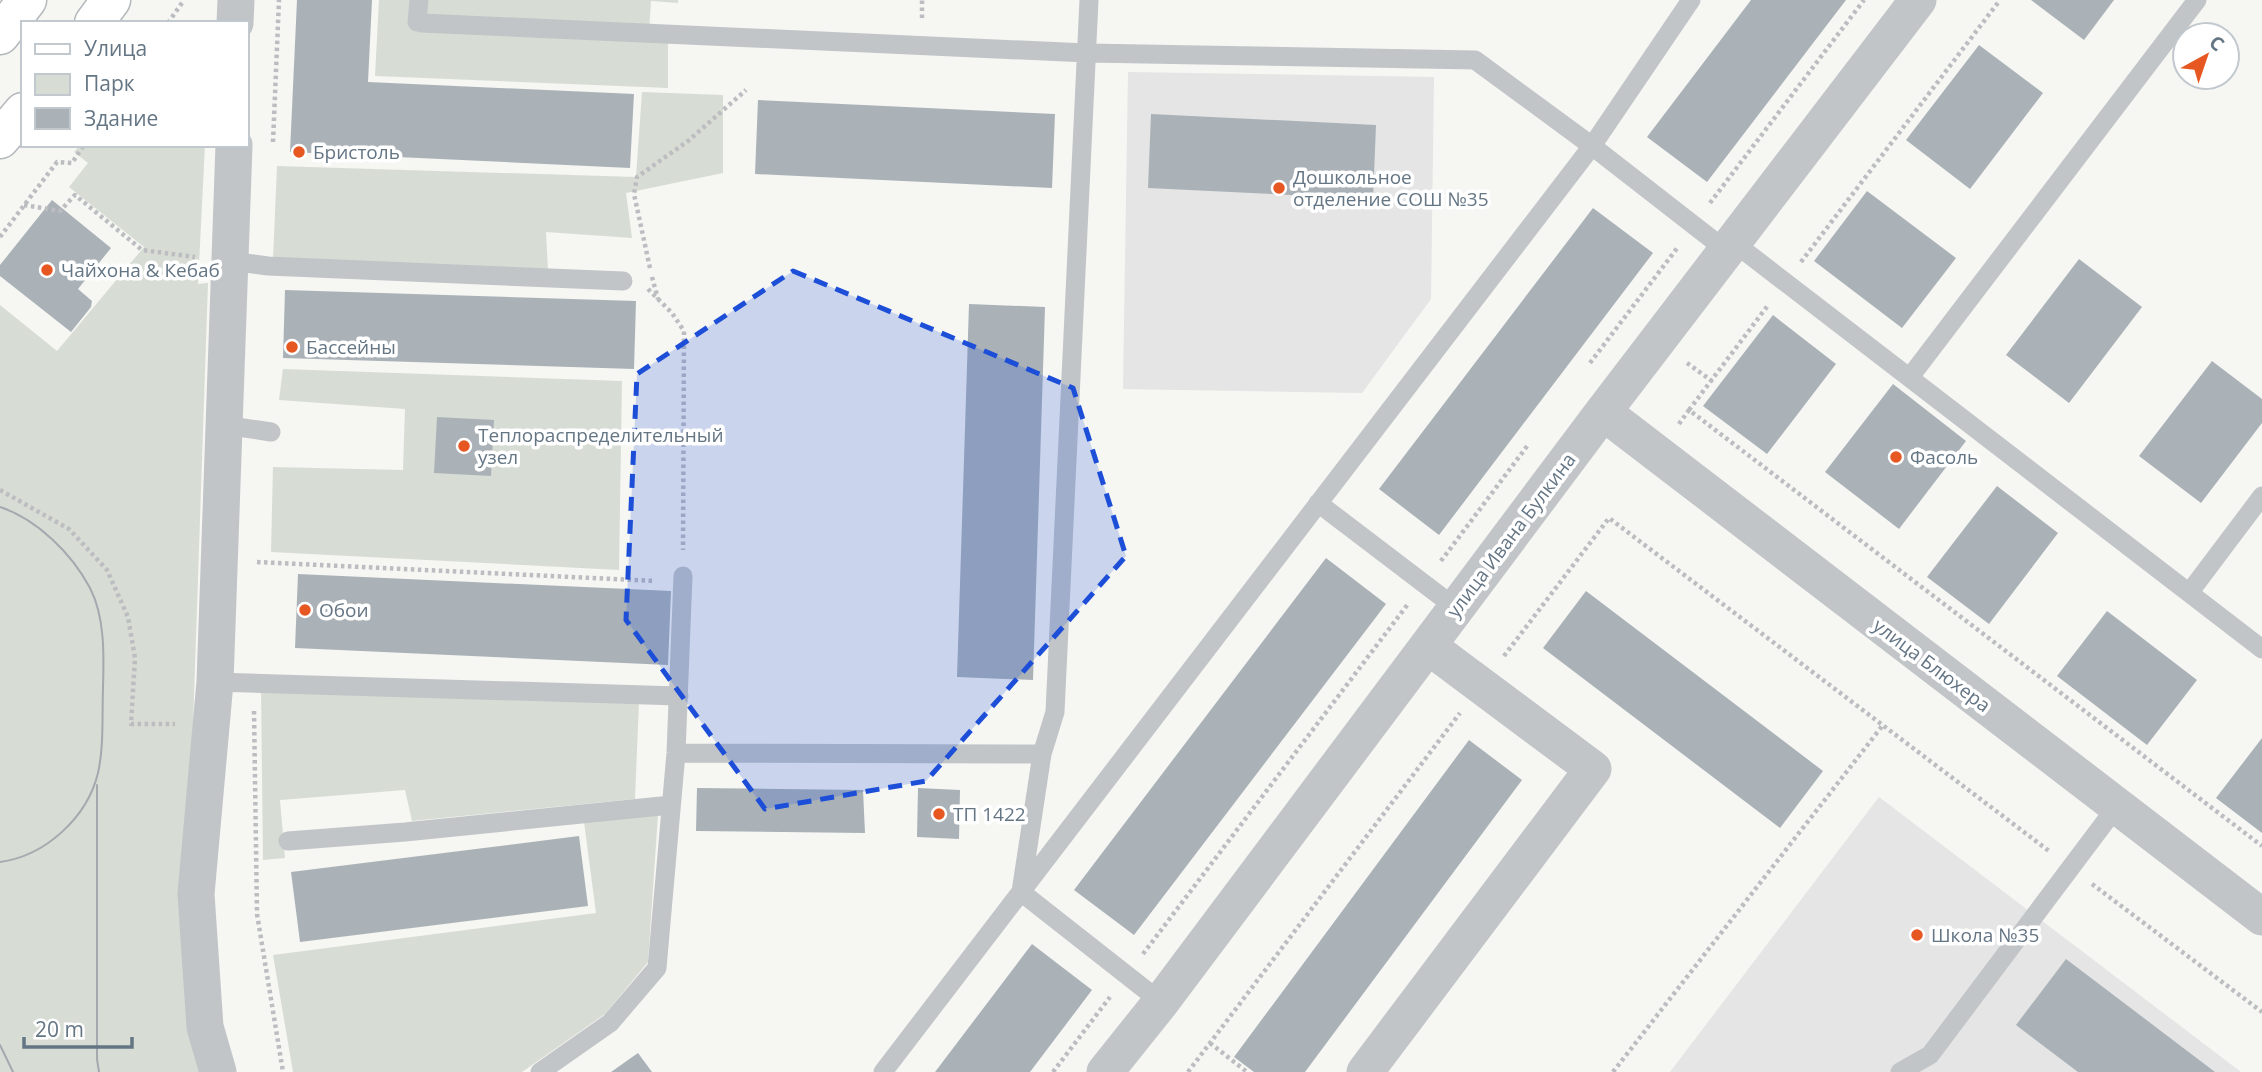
<svg xmlns="http://www.w3.org/2000/svg" width="2262" height="1072" font-family="'Open Sans',sans-serif">
  <rect width="100%" height="100%" fill="#f6f6f3"/>
  <!-- built -->
  <path fill="#e4e5e4" d="M1128,72L1434,77L1431,299L1362,393L1123,389Z
    M1879,797L2241,1072H1670Z"/>
  <!-- green -->
  <path fill="#d7ddd4" d="M379,0H416L415,24L668,36V88L375,76Z
    M422,0H678V3L651,1L649,31L421,19Z
    M642,92L723,95V173L626,193L632,238L546,232L548,271L273,260L277,166L636,177Z
    M80,145H205L198,284L208,283L189,844L203,1072H0V305L57,351L144,247L69,187L88,163L74,152Z
    M283,369L622,381L619,570L271,552L273,467L403,470L405,409L279,400Z
    M261,689L639,702L635,799L412,821L405,790L280,800L285,858L263,860Z
    M658,815L648,962L605,1014L522,1072H293L273,955L596,913L584,822Z"/>
  <!-- building -->
  <path fill="#aab2b8" d="M297,0H372L368,82L634,94L630,168L290,152Z
    M1751,0H1846L1707,182L1647,137Z
    M2031,0H2114L2084,40Z
    M1979,45L2043,93L1970,189L1906,140Z
    M758,100L1055,114L1052,188L755,174Z
    M1151,114L1376,125L1373,199L1148,188Z
    M1867,191L1956,258L1902,328L1814,261Z
    M52,200L111,248L78,289L92,301L91,307L71,332L0,276V265Z
    M1593,208L1653,253L1439,535L1379,489Z
    M2079,259L2142,307L2069,403L2006,355Z
    M285,290L636,301L634,369L283,358Z
    M969,304L1045,307L1033,680L957,677Z
    M1773,315L1836,364L1767,454L1703,406Z
    M2212,361L2262,399V423L2201,503L2139,456Z
    M1893,384L1966,441L1899,529L1825,472Z
    M437,417L494,420L491,476L434,473Z
    M1997,486L2058,533L1989,624L1927,577Z
    M1326,558L1386,604L1134,935L1074,890Z
    M298,574L671,591L668,665L295,648Z
    M1586,591L1823,771L1780,828L1543,648Z
    M2107,611L2197,680L2147,745L2057,676Z
    M2262,738V833L2216,798Z
    M1469,740L1522,780L1305,1072H1254L1234,1057Z
    M697,788L863,790L865,833L696,831Z
    M918,788L960,790L959,839L917,837Z
    M579,836L588,906L300,942L291,872Z
    M1032,944L1092,990L1030,1072H935Z
    M2066,959L2215,1072H2078L2016,1025Z
    M638,1053L652,1072H611Z"/>
  <g fill="none" stroke-linecap="round" stroke-linejoin="round">
    <!-- primary casing -->
    <g stroke="#b4b8bc" stroke-width="41">
      <path id="primary" d="M94,23L111,0
        M0,35L27,0
        M0,139L23,112"/>
    </g>
    <!-- path -->
    <path stroke="#bbbdc0" stroke-width="4.5" stroke-dasharray="3.5 3.5" stroke-linecap="butt" d="M922,18V0
      M168,23L184,0
      M273,142L279,0
      M1710,203L1864,0
      M24,205L60,211L75,195L142,250L195,257
      M0,237L57,162L72,163L84,145
      M1801,262L2000,0
      M650,268L634,194L637,177L688,141L746,90
      M652,277L658,299
      M648,289L672,313L684,331L683,550
      M1590,363L1678,247
      M1687,363L1712,381
      M1689,410L1769,304
      M1679,424L1689,410L2262,846
      M0,490L69,529L107,570L128,617L135,658L131,724H175
      M1441,561L1528,445
      M257,562L655,581
      M1504,656L1609,518L2049,851
      M254,711L257,914L283,1072
      M2092,884L2262,1012
      M1143,954L1408,604
      M1210,1043L1247,1072
      M1053,1072L1110,997
      M1188,1072L1460,713
      M1613,1072L1883,725"/>
    <!-- service -->
    <path stroke="#c1c5c8" stroke-width="19" d="M419,0L417,22L422,23L1087,53L1475,60L1592,146L1727,251
      M1089,0L1055,712L1042,754L1021,892L1161,1002
      M1733,242L2262,649
      M230,261L268,266L623,281
      M1910,377L2197,0
      M224,425L271,432
      M1318,503L1456,608
      M2189,593L2262,496
      M215,682L679,696
      M676,753L1042,754
      M288,841L405,832L671,805
      M540,1072L610,1023L657,968L676,753L683,576
      M883,1072L1592,146L1691,0
      M1900,1072L1930,1055L2117,806"/>
    <!-- minor -->
    <path stroke="#c1c5c8" stroke-width="37" d="M235,23L236,0
      M1603,412L2262,917
      M218,1072L205,1027L196,894L215,682L234,145
      M1105,1072L1161,1002L1603,412L1918,0
      M1365,1072L1593,769L1428,646"/>
    <!-- primary -->
    <use href="#primary" stroke="#fff" stroke-width="38"/>
    <!-- tram -->
    <path stroke="#a3a9af" stroke-width="2" d="M0,507C37,519 72,554 90,588C105,617 104,655 103,688C102,716 104,746 98,773C87,818 45,856 0,862
      M97,785V1059L99,1072
      M0,1045L13,1072"/>
  </g>
  <!-- marked area -->
  <path fill="#1d4ed8" fill-opacity="0.2" stroke="#1d4ed8" stroke-width="5" stroke-dasharray="14 9" stroke-linejoin="round" d="M793,271L1073,388L1126,556L926,781L765,809L626,620L637,374Z"/>
  <!-- markers -->
  <g fill="#e75722" stroke="#fff" stroke-width="2.5">
    <circle cx="299" cy="152" r="7"/>
    <circle cx="1279" cy="188" r="7"/>
    <circle cx="47" cy="270" r="7"/>
    <circle cx="292" cy="347" r="7"/>
    <circle cx="464" cy="446" r="7"/>
    <circle cx="1896" cy="457" r="7"/>
    <circle cx="305" cy="610" r="7"/>
    <circle cx="939" cy="814" r="7"/>
    <circle cx="1917" cy="935" r="7"/>
  </g>
  <g text-anchor="middle" dominant-baseline="central" stroke-width="7" stroke-linejoin="round" paint-order="stroke">
    <!-- poi labels -->
    <g font-size="19" fill="#647584" stroke="#fff" text-anchor="start">
      <text x="313" y="152">Бристоль</text>
      <text x="1293" y="177">Дошкольное<tspan x="1293" dy="22">отделение СОШ №35</tspan></text>
      <text x="61" y="270">Чайхона &amp; Кебаб</text>
      <text x="306" y="347">Бассейны</text>
      <text x="478" y="435">Теплораспределительный<tspan x="478" dy="22">узел</tspan></text>
      <text x="1910" y="457">Фасоль</text>
      <text x="319" y="610">Обои</text>
      <text x="953" y="814">ТП 1422</text>
      <text x="1931" y="935">Школа №35</text>
    </g>
    <!-- street labels -->
    <g font-size="19" fill="#647584" stroke="#fff">
      <text transform="translate(1511 535) rotate(-53)">улица Ивана Булкина</text>
      <text transform="translate(1932 665) rotate(37)">улица Блюхера</text>
    </g>
  </g>
  <!-- legend -->
  <rect x="21" y="21" width="228" height="126" fill="#ffffff" stroke="#c1c8ce" stroke-width="2"/>
  <rect x="35" y="44" width="35" height="10" fill="#ffffff" stroke="#c1c8ce" stroke-width="2"/>
  <text x="84" y="56" font-size="21" fill="#647584">Улица</text>
  <rect x="35" y="74" width="35" height="21" fill="#d7ddd4" stroke="#c1c8ce" stroke-width="2"/>
  <text x="84" y="91" font-size="21" fill="#647584">Парк</text>
  <rect x="35" y="108" width="35" height="21" fill="#aab2b8" stroke="#c1c8ce" stroke-width="2"/>
  <text x="84" y="126" font-size="21" fill="#647584">Здание</text>
  <!-- north arrow -->
  <g transform="translate(2206 56) rotate(40)"><circle r="33" fill="#ffffff" stroke="#c1c8ce" stroke-width="2"/>
  <path d="M0-5L12 26L0 18L-12 26Z" fill="#e75722"/>
  <text y="-10" font-size="19" font-weight="bold" text-anchor="middle" fill="#647584">С</text>
  </g>
  <!-- scale -->
  <path d="M24 1037v10h108v-10" fill="none" stroke="#647584" stroke-width="3.5"/>
  <text x="35" y="1037" font-size="21" fill="#647584" stroke="#ffffff" stroke-width="5" paint-order="stroke">20 m</text>
</svg>
